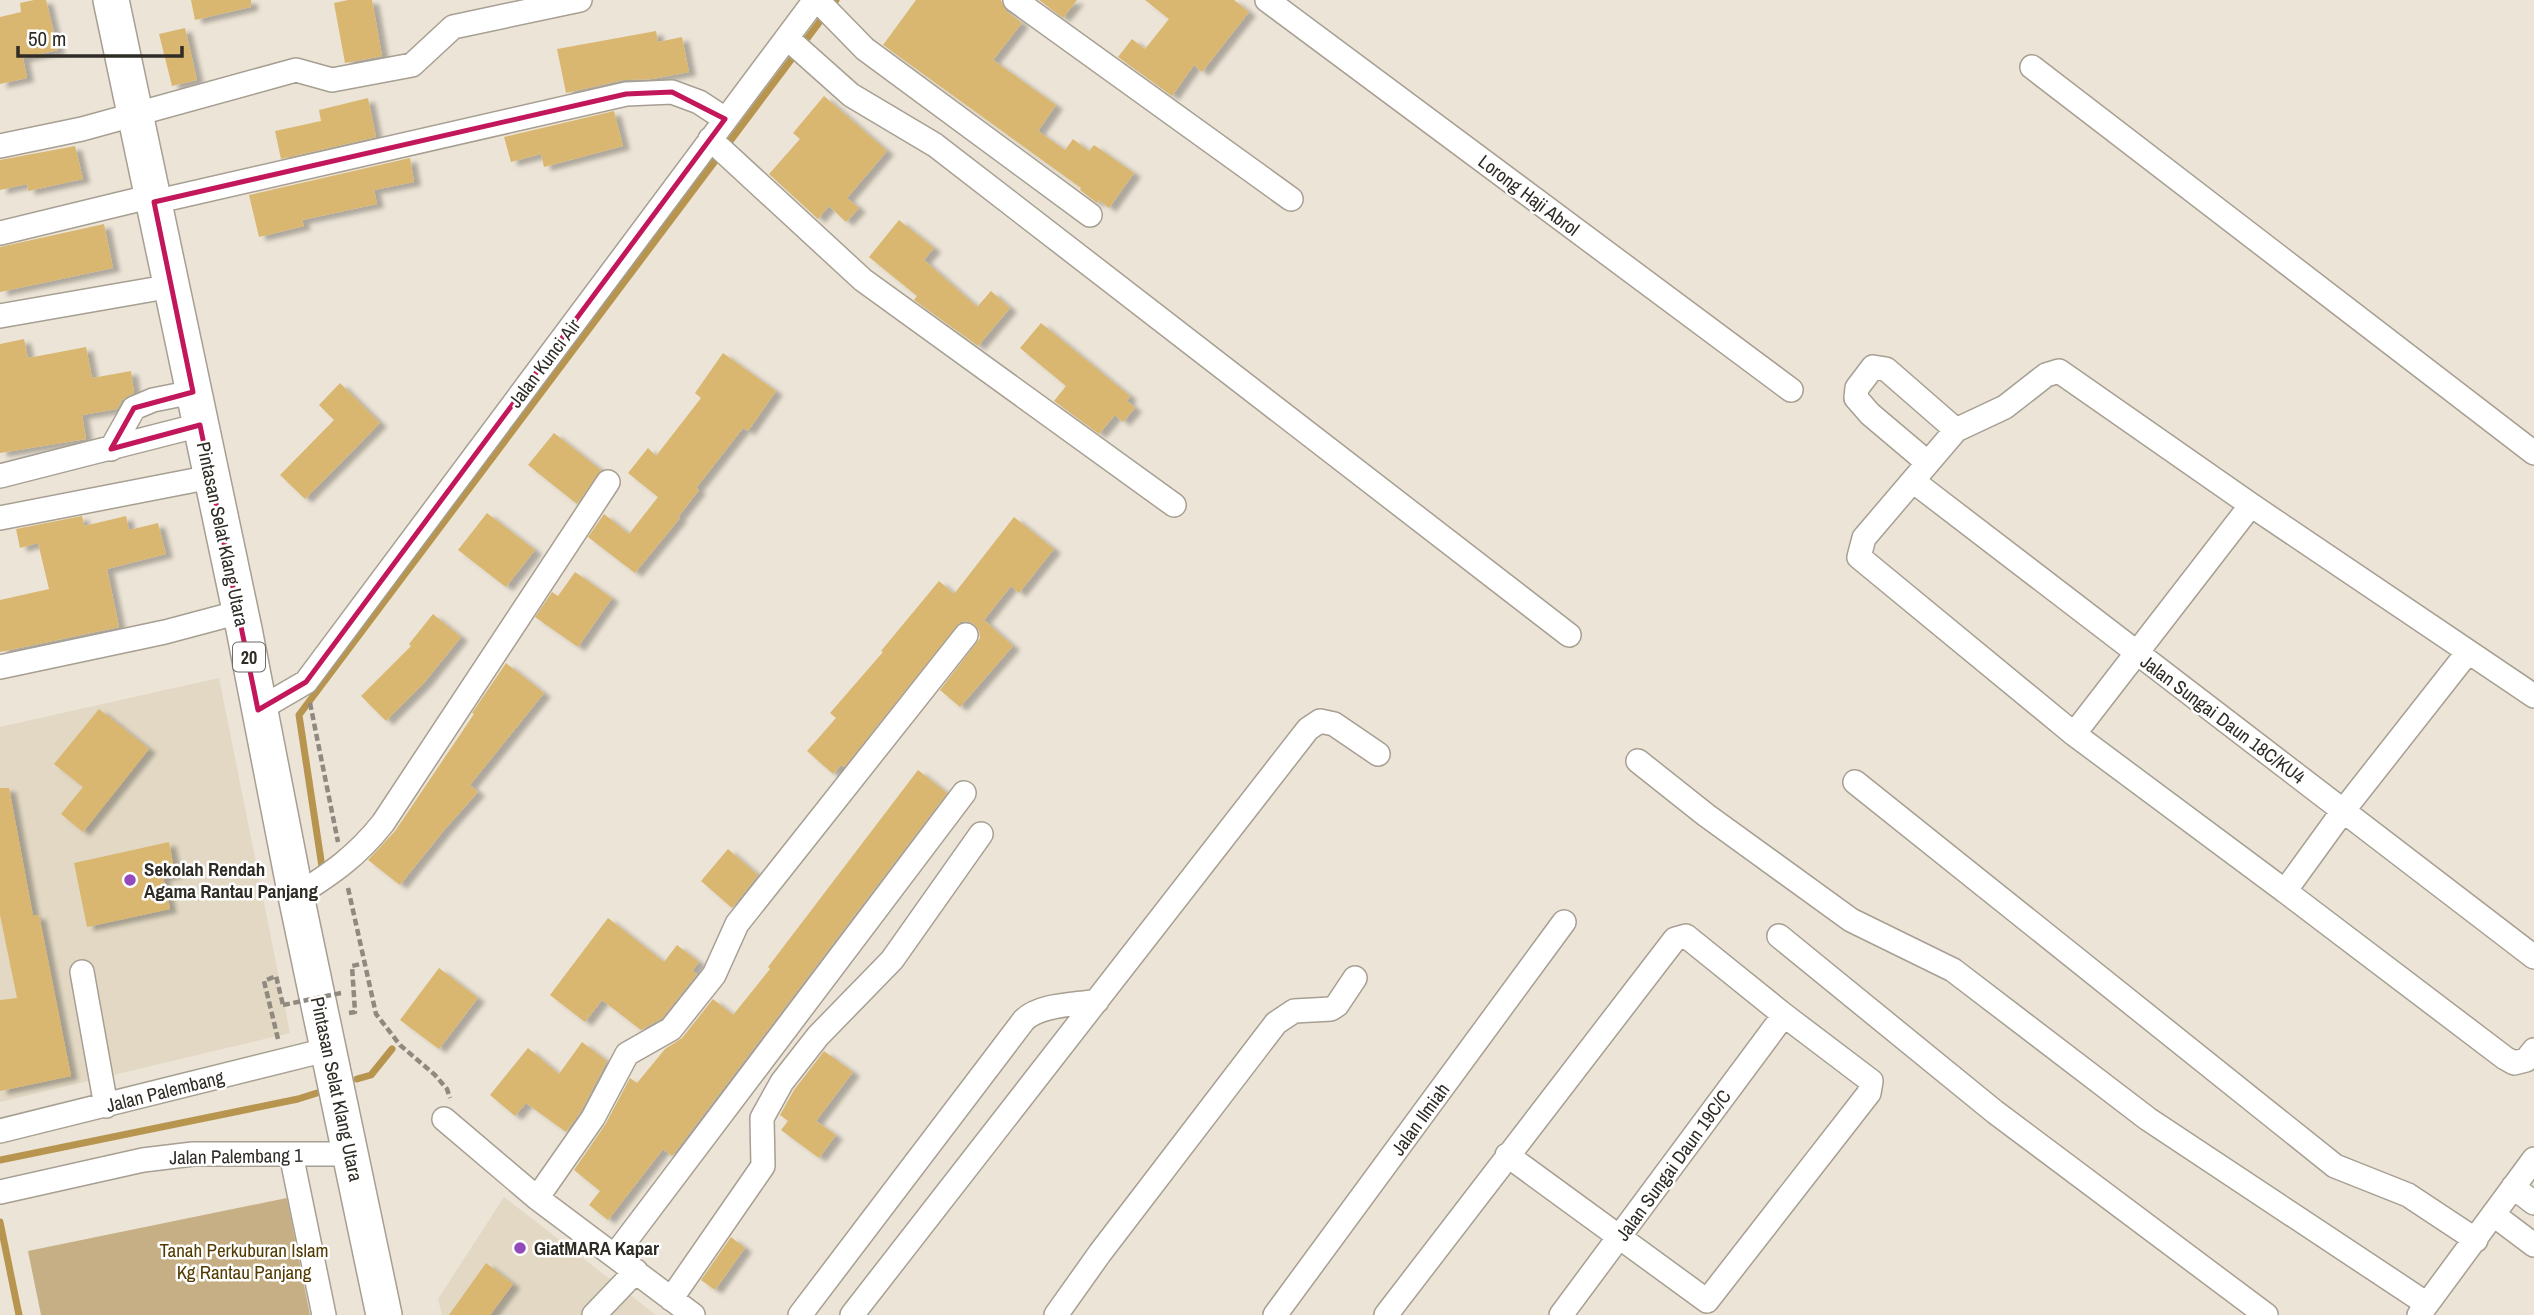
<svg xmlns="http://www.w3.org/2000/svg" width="2534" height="1315" font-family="'Archivo Narrow',sans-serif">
  <defs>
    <filter id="shadow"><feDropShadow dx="7" dy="4" stdDeviation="2" flood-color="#0004"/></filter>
  </defs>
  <rect width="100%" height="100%" fill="#ece4d6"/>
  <!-- built -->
  <path fill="#e2d8c3" d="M219,678L290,1033L0,1102V727Z
    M504,1197L656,1315H442L438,1299Z"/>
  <!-- green -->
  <path fill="#c6af84" d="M287,1198L310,1315H41L28,1251Z"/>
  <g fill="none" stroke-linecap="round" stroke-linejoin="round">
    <!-- stream -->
    <path stroke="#b7954f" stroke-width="7" d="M322,867L299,715L836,0
      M357,1079L371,1075L392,1049
      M0,1160L298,1099L317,1093
      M0,1222L19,1315"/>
  </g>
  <!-- building -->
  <path fill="#dab770" filter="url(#shadow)" d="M34,0H46L58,50L23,58L27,78L0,84V17L21,12L20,3Z
    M191,0H251V7L195,20Z
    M348,0H372L382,56L345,63L334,3Z
    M916,0H1001L1006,11L1022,23L993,60L1056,105L1038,131L1065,150L1073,139L1089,151L1094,145L1134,173L1109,208L1099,200L1097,203L1080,190L1081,188L883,45Z
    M1039,0H1077L1063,18Z
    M1145,0H1234L1249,12L1202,72L1194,65L1172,96L1118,57L1132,39L1145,49L1169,19Z
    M185,28L197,80L172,86L159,34Z
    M656,31L658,42L682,37L689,72L652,79L623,80L566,93L557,49Z
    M824,96L887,151L847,198L859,208L846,222L829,206L818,219L769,174L800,139L793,133Z
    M368,98L376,137L281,159L275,131L321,121L319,110Z
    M614,111L623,146L544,167L541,154L511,162L504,137Z
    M75,146L83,179L28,191L27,184L0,190V160Z
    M410,158L414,182L374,190L377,204L302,220L304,226L259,237L249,195Z
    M899,220L934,248L924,260L977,307L991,291L1010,308L978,346L914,300L917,296L869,257Z
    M104,224L113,268L0,292V247Z
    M1041,323L1130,396L1127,401L1135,408L1123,422L1115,415L1099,434L1054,401L1066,386L1020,348Z
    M24,339L28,358L86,347L92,378L131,371L134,393L122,400L117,409L82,415L86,439L0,453V344Z
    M723,353L776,391L748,431L743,428L696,488L699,490L678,517L680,518L635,573L588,537L604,514L629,534L658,497L628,473L648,448L656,456L701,398L695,393Z
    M340,383L380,423L305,499L280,475L334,420L319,405Z
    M554,433L601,470L577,504L528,465Z
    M487,513L535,550L506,587L458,550Z
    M82,516L84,526L126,516L129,530L158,523L166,554L107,569L119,627L0,652V600L49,589L38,543L20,548L16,529Z
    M1014,517L1054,549L1019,593L1011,586L984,620L1013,646L960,707L940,690L980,638L979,631L975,625L969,621L960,622L844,767L841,765L833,774L807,751L836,718L830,713L883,652L881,651L939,581L954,594Z
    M575,572L612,598L578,647L535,617L552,592L558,596Z
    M433,614L461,637L424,683L386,721L361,696L411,646L409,644Z
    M506,663L544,693L470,785L478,792L445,829L400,885L368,860L395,831L474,714L472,713Z
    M99,709L149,749L83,832L61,814L83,787L54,764Z
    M918,770L947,793L672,1156L663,1149L608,1220L589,1205L600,1191L574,1170L605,1125L630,1078L637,1083L665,1049L682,1038L713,999L733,1015L770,969L768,967Z
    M0,788H9L33,916L39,915L71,1076L0,1091V1000L17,998L0,915Z
    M169,842L175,874L163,877L170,909L87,927L74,863Z
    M728,849L758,875L732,908L701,881Z
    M608,918L664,962L677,945L699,962L692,971L697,974L662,1018L641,1030L602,1000L585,1022L550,995Z
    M439,968L478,998L439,1049L400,1020Z
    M582,1042L607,1061L581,1111L566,1132L526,1103L515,1116L490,1095L528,1048L559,1074Z
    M824,1051L853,1072L816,1121L836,1135L819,1158L781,1130L788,1121L780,1115L794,1090Z
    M731,1237L745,1248L715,1290L701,1280Z
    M486,1263L513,1284L490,1315H449Z"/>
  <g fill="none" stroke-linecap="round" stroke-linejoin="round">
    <!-- minor casing -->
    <g stroke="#a69f92" stroke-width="26">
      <path id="minor" d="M817,0L865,49L1090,215
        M1015,0L1291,199
        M1267,0L1791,390
        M787,38L851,95L935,145L1569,635
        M2032,67L2534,453
        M710,139L863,280L1174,505
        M0,146L82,129L296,70L332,80L412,65L453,27L580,0
        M154,202L626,94L672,92L699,102L725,119
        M0,233L153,196
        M0,316L172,286
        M111,449L134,408L153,400L193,392
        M1928,463L1870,414L1856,398L1857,388L1873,367L1886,369L1956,430
        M0,476L200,425
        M1913,481L2534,957
        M2251,505L2074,734L2285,891
        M0,518L211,477
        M2468,652L2343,811L2285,891L2505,1058L2514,1063L2526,1060L2534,1050
        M0,667L165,632L240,612
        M258,710L306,682L815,0
        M2074,734L1859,557L1864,538L1956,430L2005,407L2046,375L2059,371L2251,505L2534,696
        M1638,761L1706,815L1851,920L1953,970L2148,1119L2427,1304
        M1855,782L2335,1166L2408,1195L2476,1240
        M296,896C332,873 356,857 383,823L608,482
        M1779,936L1995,1112L2266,1315
        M82,972L106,1106
        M444,1119L537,1198L693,1315
        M0,1131L330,1049
        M291,1154L324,1315
        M2513,1187L2534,1203
        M0,1192L143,1160L193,1154H350
        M537,1198L593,1118L627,1054L671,1029L714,975L737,924L966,635
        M2494,1215L2534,1245
        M615,1255L964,793
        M671,1299L763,1166L762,1118L782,1082L818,1036L892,960L981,834
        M594,1315L636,1271
        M800,1315L1024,1020C1040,1004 1075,1005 1097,1001
        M852,1315L1308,729L1320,721L1334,724L1378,754
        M1056,1315L1100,1253L1276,1023L1294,1011L1331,1009L1337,1005L1355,978
        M1275,1315L1564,922
        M1386,1315L1675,939L1686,936L1784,1015L1871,1081L1869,1093L1707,1301L1507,1155
        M1561,1315L1784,1015
        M2419,1315L2534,1159"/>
    </g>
    <!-- highway casing -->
    <g stroke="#a69f92" stroke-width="38">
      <path id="highway" d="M111,0L244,629L296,896L384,1315"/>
    </g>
    <!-- path -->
    <path stroke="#8f897f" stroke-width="4.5" stroke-dasharray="7 3.5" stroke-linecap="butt" d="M310,703L338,842
      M348,888L376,1014L400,1045L435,1075L447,1089L450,1098
      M349,1013L355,1012L352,966L365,963
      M278,1039L264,981L276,976L283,1005"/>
    <!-- minor -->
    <use href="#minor" stroke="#fff" stroke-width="23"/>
    <!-- highway -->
    <use href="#highway" stroke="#fff" stroke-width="35"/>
    <!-- path-bridge -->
    <path stroke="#8f897f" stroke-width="4.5" stroke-dasharray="7 3.5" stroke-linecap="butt" d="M283,1005L341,993"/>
  </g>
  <!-- marked area -->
  <path fill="none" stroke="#c2185b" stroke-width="5" stroke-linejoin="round" d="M672,92L725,119L306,682L258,710L200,425L111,449L134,408L193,392L154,202L626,94Z"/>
  <!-- markers -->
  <g fill="#934abc" stroke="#fff" stroke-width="2.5">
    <circle cx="130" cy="880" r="7"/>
    <circle cx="520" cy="1248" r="7"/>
  </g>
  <g text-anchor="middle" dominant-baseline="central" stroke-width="5" stroke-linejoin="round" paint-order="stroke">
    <!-- shield labels -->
    <rect fill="#fff" stroke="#6d6b67" stroke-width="2" x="233" y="642.5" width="32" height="29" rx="5"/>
    <g font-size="18" font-weight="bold" fill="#2f2c26">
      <text x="249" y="657">20</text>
    </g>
    <!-- street labels -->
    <g font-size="19" fill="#2f2c26" stroke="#fff">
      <text transform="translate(1529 195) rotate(37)">Lorong Haji Abrol</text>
      <text transform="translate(544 363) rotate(-53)">Jalan Kunci Air</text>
      <text transform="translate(223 534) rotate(78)">Pintasan Selat Klang Utara</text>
      <text transform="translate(2223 719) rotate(37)">Jalan Sungai Daun 18C/KU4</text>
      <text transform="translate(337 1089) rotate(78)">Pintasan Selat Klang Utara</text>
      <text transform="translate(165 1091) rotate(-14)">Jalan Palembang</text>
      <text transform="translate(1420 1119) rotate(-54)">Jalan Ilmiah</text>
      <text transform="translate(236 1156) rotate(-1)">Jalan Palembang 1</text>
      <text transform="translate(1673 1165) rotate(-54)">Jalan Sungai Daun 19C/C</text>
    </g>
    <!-- poi labels -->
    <g font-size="19" font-weight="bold" fill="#2f2c26" stroke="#fff" text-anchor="start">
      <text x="144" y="869">Sekolah Rendah<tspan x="144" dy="22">Agama Rantau Panjang</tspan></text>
      <text x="534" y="1248">GiatMARA Kapar</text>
    </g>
    <!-- park labels -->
    <g font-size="19" fill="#533b00" stroke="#fff">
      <text x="244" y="1250">Tanah Perkuburan Islam<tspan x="244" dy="22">Kg Rantau Panjang</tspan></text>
    </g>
  </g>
  <!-- scale -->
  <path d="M18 46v10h164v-10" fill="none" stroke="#2f2c26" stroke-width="3.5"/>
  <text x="28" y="46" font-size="21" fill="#2f2c26" stroke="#ffffff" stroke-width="5" paint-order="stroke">50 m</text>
</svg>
